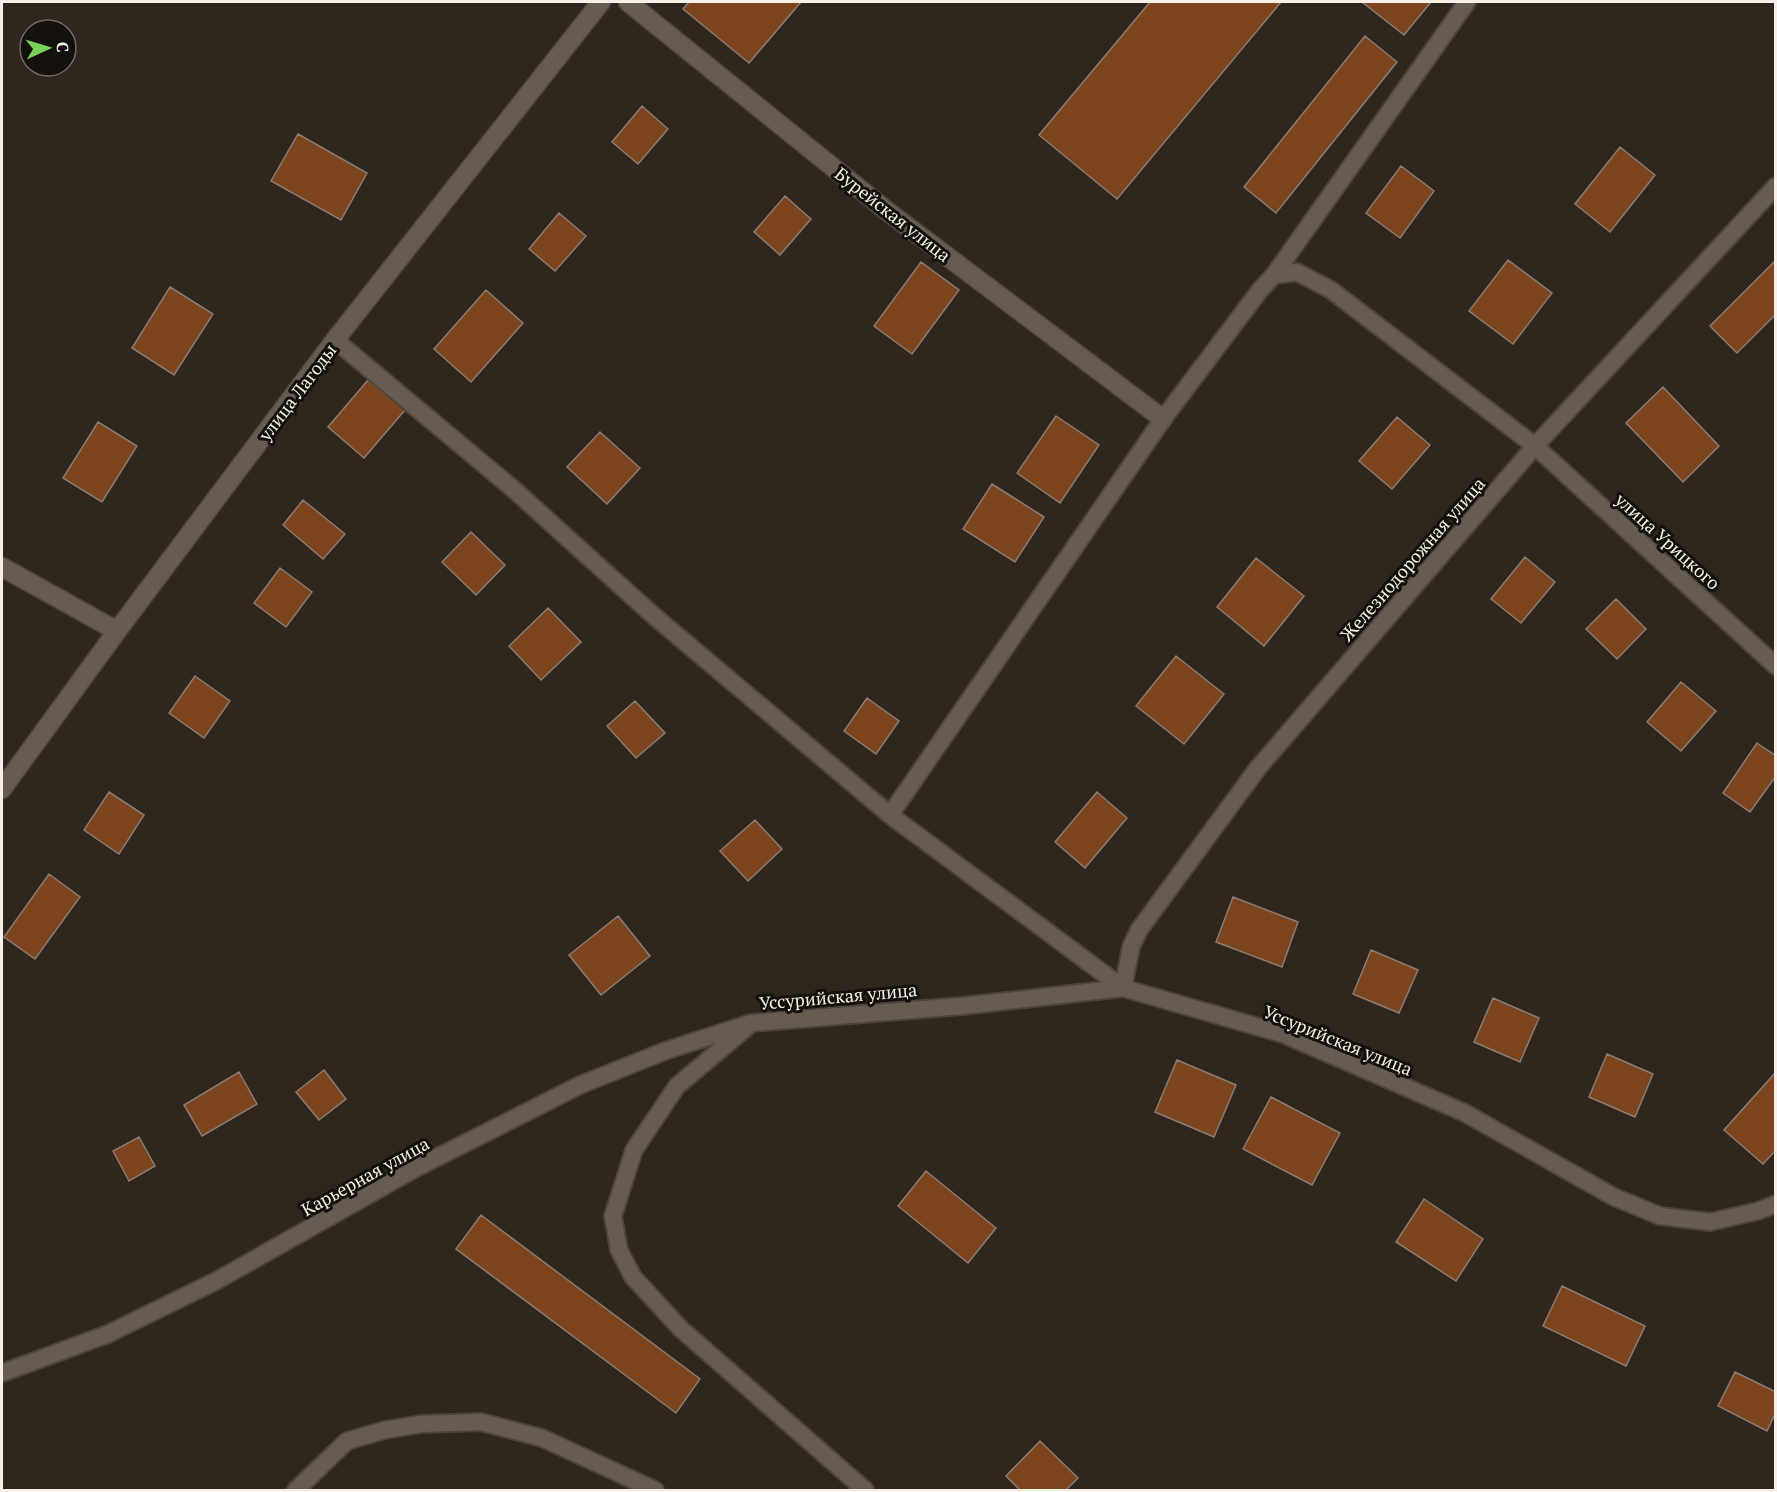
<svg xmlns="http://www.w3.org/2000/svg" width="1777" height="1492" font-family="'PT Serif',serif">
  <rect width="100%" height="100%" fill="#2f261d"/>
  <!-- building -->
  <path fill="#7d451d" stroke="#8a7c74" stroke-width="1.5" d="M689,2H801L749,63L683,9Z
    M1150,2H1281L1117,199L1039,135Z
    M1362,2H1431L1404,35Z
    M1365,36L1397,62L1276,213L1244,187Z
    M642,106L668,129L638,164L612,142Z
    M298,134L367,173L341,220L271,181Z
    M1620,147L1655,175L1610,232L1575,204Z
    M1401,166L1434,191L1400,238L1366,213Z
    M785,196L811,219L780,255L754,232Z
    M559,213L586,236L555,271L529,249Z
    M1508,260L1552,293L1513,344L1469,311Z
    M1776,260V314L1737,353L1710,326Z
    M921,262L959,290L912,354L874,326Z
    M170,287L213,314L174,375L132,348Z
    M486,290L523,323L471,382L434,349Z
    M368,380L405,410L364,458L328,427Z
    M1663,387L1719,446L1683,482L1626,423Z
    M1056,416L1099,445L1060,503L1017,473Z
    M1397,417L1430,445L1392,489L1359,461Z
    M98,422L137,446L102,502L63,478Z
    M600,432L640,468L607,504L567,467Z
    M992,484L1044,517L1015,562L963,529Z
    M303,500L345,534L323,559L283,525Z
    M471,532L505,565L476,595L442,562Z
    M1525,557L1555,582L1521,623L1491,599Z
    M1256,558L1304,596L1264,646L1217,607Z
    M280,568L312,592L286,627L254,603Z
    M1616,599L1646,629L1617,659L1586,629Z
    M548,608L581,642L541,680L509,646Z
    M1176,656L1224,694L1184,744L1136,706Z
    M195,676L230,701L204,738L169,713Z
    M1681,682L1716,711L1681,751L1647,722Z
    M867,698L899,721L876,754L844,731Z
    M635,701L665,733L636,758L607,726Z
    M1757,743L1776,756V776L1750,812L1723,793Z
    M109,792L144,815L119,854L84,830Z
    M1097,792L1127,818L1085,868L1055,842Z
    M755,820L782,849L748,881L720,851Z
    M49,874L80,897L35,959L4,937Z
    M1233,897L1298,922L1282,967L1216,942Z
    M618,916L650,956L601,995L569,955Z
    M1371,950L1418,970L1399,1013L1353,994Z
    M1493,998L1539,1018L1520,1062L1474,1042Z
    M1607,1054L1653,1074L1635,1117L1589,1097Z
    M1177,1060L1236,1085L1214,1137L1155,1112Z
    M324,1070L346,1099L319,1120L296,1092Z
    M239,1072L257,1104L202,1136L184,1105Z
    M1776,1072V1150L1763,1164L1724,1130Z
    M1271,1097L1340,1133L1312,1185L1243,1149Z
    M139,1137L155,1166L129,1181L113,1151Z
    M926,1171L996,1228L968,1263L898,1206Z
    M1424,1199L1483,1239L1456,1281L1396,1242Z
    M481,1215L700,1379L676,1413L456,1249Z
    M1562,1286L1645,1326L1626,1366L1543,1326Z
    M1735,1372L1776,1392V1412L1767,1431L1718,1406Z
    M1040,1441L1078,1478L1066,1490H1020L1006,1476Z"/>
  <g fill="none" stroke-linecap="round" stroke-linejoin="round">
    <!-- lane casing -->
    <g stroke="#4d453d" stroke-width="20">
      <path id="lane" d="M1274,275L1467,2
        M335,340L511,487L654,616L890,815L1123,988L1131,947L1139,930L1258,768L1535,446L1776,186
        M890,815L1163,419L1260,290L1274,275L1297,272L1331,290L1535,446L1776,666
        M746,1028L677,1086L634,1150L613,1216L619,1250L633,1277L681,1329L865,1490
        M2,1373L108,1334L216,1281L416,1168L580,1085L665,1051L751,1023L962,1006L1123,988L1283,1034L1465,1113L1614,1197L1660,1216L1710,1222L1758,1211L1776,1204
        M296,1490L347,1441L385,1430L421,1424L481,1422L542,1438L655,1490"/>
    </g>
    <!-- street casing -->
    <g stroke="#4d453d" stroke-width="21">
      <path id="street" d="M628,2L887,211L1163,419
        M2,567L117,631
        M2,789L117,631L335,340L601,2"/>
    </g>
    <!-- lane -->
    <use href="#lane" stroke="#665c52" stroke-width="16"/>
    <!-- street -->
    <use href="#street" stroke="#665c52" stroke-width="18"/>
  </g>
  <g text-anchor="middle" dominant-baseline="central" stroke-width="6" stroke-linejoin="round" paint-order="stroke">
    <!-- street labels -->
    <g font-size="18" fill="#f6f0e9" stroke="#14100c">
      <text transform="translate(893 214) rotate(38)">Бурейская улица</text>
      <text transform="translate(297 392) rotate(-53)">улица Лагоды</text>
      <text transform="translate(1668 541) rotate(42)">улица Урицкого</text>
      <text transform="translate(1412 559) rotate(-49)">Железнодорожная улица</text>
      <text transform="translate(838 996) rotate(-5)">Уссурийская улица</text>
      <text transform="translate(1338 1040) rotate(22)">Уссурийская улица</text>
      <text transform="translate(365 1176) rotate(-29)">Карьерная улица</text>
    </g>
  </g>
  <!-- border -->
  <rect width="1777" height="1492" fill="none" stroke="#f6f0e9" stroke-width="6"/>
  <!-- north arrow -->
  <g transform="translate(48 48) rotate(86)"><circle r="28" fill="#14100c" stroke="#6e6a64" stroke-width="1.5"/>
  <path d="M0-4.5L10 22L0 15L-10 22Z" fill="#79d157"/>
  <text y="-9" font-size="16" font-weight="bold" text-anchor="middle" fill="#f6f0e9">С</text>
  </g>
</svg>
